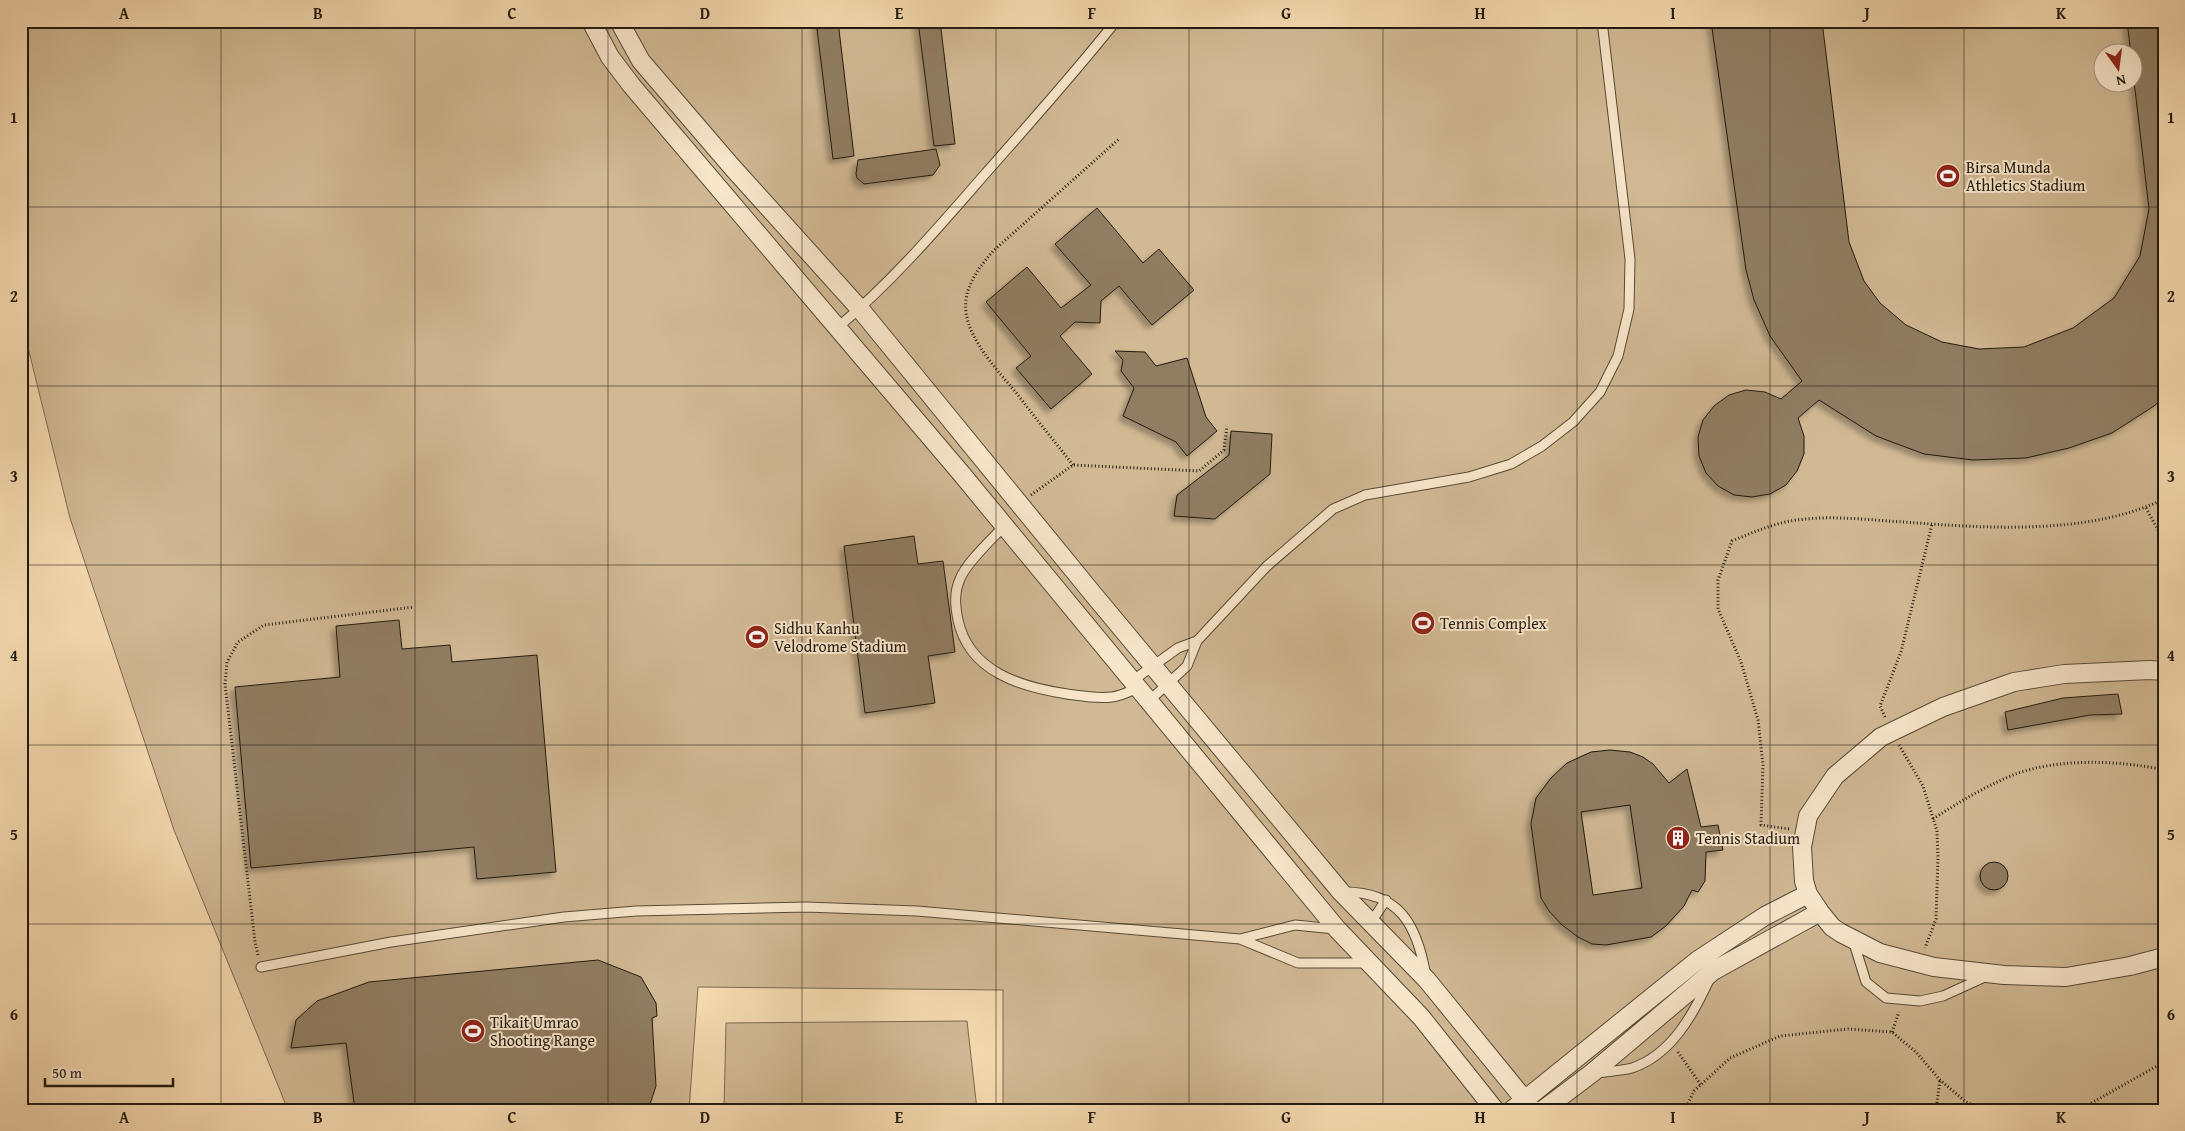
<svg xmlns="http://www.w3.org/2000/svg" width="2185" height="1131" font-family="'Gentium Book Plus',serif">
  <defs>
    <filter id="shadow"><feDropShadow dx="-4.5" dy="4.5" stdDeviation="2.5" flood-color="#0004"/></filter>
  </defs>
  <rect width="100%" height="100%" fill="#f5d9af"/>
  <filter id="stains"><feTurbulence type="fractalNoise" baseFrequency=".004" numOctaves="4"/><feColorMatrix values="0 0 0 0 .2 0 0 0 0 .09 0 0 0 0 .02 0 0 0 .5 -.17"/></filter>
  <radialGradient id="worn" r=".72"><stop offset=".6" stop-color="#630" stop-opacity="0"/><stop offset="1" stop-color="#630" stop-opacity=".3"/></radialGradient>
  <!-- green -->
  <path fill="#d1b994" stroke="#7a6a52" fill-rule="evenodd" d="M21,21H2164V1110H1003V990L698,987L689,1110H288L174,830L70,518L21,319ZM2102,52H2132V82H2102Z
    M967,1021L977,1110H724L726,1023Z"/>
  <!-- building -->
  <path fill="#907d62" stroke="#221a0f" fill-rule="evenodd" filter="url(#shadow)" d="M816,21H838L854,156L833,159Z
    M918,21H940L955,144L934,146Z
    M1711,21H1822L1849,242L1864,281L1880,303L1906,325L1942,342L1979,349L2024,347L2073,328L2114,298L2140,256L2149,209L2127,21H2164V397L2154,406L2112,433L2069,448L2026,458L1973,460L1924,454L1876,436L1819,400L1798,418L1804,436V454L1797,471L1786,485L1770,494L1752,497L1734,495L1718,486L1706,473L1699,456L1698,437L1703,420L1714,406L1729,395L1746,390L1765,392L1781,399L1802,381L1770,336L1754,300L1746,270Z
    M936,149L940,165L933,175L864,184L857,178L856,174L858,160Z
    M1097,208L1143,263L1159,249L1194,290L1152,325L1119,286L1101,301L1100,323L1075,322L1060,336L1092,374L1051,409L1016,368L1031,356L986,302L1027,267L1061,308L1091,285L1055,244Z
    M1115,351L1145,352L1156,366L1187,358L1206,417L1217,431L1187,456L1176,442L1123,416L1134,388L1121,371L1123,360Z
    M1231,431L1272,434L1270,474L1215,519L1174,516L1177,495L1229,455Z
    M914,536L918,564L943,561L955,652L928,656L935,703L865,713L844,546Z
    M399,620L402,649L450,645L452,662L537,655L556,872L477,879L474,847L251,868L235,687L340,677L336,626Z
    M2118,694L2122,714L2090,715L2008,730L2005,712L2063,698Z
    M1610,750L1630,752L1643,757L1653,764L1669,783L1687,769L1701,827L1718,825L1723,850L1706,852L1705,881L1698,892L1692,890L1684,906L1666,926L1651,937L1606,945L1592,944L1578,937L1562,925L1549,911L1541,898L1531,824L1536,798L1551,778L1567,763L1591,752ZM1630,805L1642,888L1593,895L1581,812Z
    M1980 876a14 14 0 1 1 28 0a14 14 0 1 1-28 0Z
    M598,960L641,977L656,1003L657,1016L652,1018L656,1086L648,1110H355L346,1043L291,1048L296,1020L317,1001L369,982Z"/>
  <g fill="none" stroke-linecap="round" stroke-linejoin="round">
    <!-- service casing -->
    <g stroke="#574a37" stroke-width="11">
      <path id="service" d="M837,328C892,282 938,228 985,174C1029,124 1074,74 1116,21
        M1004,526C992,539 966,563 960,579C954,593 955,605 958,620C969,672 1021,687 1067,694C1082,696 1097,699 1112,697C1121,696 1130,691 1138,688
        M1132,681L1178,648L1197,641
        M1149,701L1187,666L1197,641L1267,566L1333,509L1365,495L1469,477L1511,464L1542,446L1573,422L1600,392L1618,356L1629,309L1630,259L1602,21
        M1342,892C1399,891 1417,924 1426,976
        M1371,922L1386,900
        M1240,939L1295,925L1335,929
        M1853,940L1866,982L1886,998L1920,1001L1943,996L1987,976
        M261,967L391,942L564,917L636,911L806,907L917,911L1240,939L1298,963H1369
        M1598,1073C1608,1071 1621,1071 1632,1068C1671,1055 1693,1015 1709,980"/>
    </g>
    <!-- minor casing -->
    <g stroke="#574a37" stroke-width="20">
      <path id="minor" d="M591,21L610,57L632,86L960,472L1337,929L1421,1017L1495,1110
        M619,21L641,61L732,167L860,309L1093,594L1341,892L1427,980L1533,1110
        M2164,671L2150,670L2064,674L2014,682L1943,707L1881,737L1835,776L1808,816L1802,847L1804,881L1808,894L1820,912L1832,927L1841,933L1880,953L1934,967L2004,975L2066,977L2130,966L2164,957
        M1512,1110L1698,960L1765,916L1808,894
        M1543,1110L1592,1073L1713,971L1820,912"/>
    </g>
    <!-- path -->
    <path stroke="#221a0f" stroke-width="3" stroke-dasharray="1 2.5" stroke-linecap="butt" d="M1073,465C1055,442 1036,419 1018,395C1000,373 969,341 966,312C963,287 979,268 993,251L1119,139
      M1031,495L1073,465L1199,471L1224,450L1227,426
      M2146,508L2164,541
      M1885,717L1880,706L1901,652L1932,524
      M1899,745L1923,786L1937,831L1938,857L1936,919L1925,948
      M1933,819C1959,802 1984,787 2013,775C2056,758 2119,760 2164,770
      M1789,829L1761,825L1763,765L1758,720L1741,662L1718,609V580L1732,541C1754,532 1774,523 1797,520C1832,515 1868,520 1903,522C1985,528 2088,536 2164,499
      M258,955L255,942L225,684L227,662L238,642L264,625L414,607
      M1892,1032L1899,1012
      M1678,1052L1701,1085
      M1685,1110L1694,1091L1730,1058L1780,1036L1848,1029L1892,1032L1916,1052L1940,1080L1966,1102L1984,1110
      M1936,1110L1940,1080
      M2079,1110L2164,1062"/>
    <!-- service -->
    <use href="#service" stroke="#f8e6cb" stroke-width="9"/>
    <!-- minor -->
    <use href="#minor" stroke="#f8e6cb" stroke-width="18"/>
  </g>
  <!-- grid -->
  <path fill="none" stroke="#221a0f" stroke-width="1" stroke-opacity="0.55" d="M221,21V1110M415,21V1110M608,21V1110M802,21V1110M996,21V1110M1189,21V1110M1383,21V1110M1577,21V1110M1770,21V1110M1964,21V1110M21,207H2164M21,386H2164M21,565H2164M21,745H2164M21,924H2164"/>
  <!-- icons -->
  <defs>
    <g id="stadium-disc" transform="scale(1.25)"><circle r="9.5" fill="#8f2418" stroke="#f8e6cb"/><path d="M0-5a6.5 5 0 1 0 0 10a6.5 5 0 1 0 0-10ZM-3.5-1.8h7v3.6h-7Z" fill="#fff"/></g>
    <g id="building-disc" transform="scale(1.25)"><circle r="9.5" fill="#8f2418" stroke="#f8e6cb"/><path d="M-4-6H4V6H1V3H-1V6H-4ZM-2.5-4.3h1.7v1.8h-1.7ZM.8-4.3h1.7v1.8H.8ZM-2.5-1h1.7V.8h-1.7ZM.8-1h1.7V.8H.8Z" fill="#fff"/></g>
  </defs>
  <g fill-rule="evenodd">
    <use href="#stadium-disc" x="1948" y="176"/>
    <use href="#stadium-disc" x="1423" y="623"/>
    <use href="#stadium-disc" x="757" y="637"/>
    <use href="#building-disc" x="1678" y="838"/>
    <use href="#stadium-disc" x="473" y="1031"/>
  </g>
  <g text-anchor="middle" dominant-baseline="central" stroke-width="4" stroke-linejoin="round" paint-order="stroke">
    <!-- poi labels -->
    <g font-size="16" fill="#221a0f" stroke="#f8e6cb" text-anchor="start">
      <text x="1966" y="167">Birsa Munda<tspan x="1966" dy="18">Athletics Stadium</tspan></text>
      <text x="1440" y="623">Tennis Complex</text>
      <text x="774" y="628">Sidhu Kanhu<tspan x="774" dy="18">Velodrome Stadium</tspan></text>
      <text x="1696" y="838">Tennis Stadium</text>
      <text x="490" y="1022">Tikait Umrao<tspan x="490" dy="18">Shooting Range</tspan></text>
    </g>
  </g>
  <!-- margin -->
  <rect width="2185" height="1131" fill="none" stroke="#f5d9af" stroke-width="55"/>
  <!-- north arrow -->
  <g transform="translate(2118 68) rotate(166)"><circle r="24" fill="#f8e6cb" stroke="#a29480"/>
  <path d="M0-4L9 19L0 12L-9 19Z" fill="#8f2418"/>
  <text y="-8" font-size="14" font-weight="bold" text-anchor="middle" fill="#221a0f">N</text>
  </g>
  <!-- scale -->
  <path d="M45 1078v8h128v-8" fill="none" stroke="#221a0f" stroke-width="2.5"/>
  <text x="52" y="1078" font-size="15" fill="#221a0f" stroke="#f8e6cb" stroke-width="4" paint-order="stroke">50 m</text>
  <rect x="28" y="28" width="2130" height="1076" fill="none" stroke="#221a0f" stroke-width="2"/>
  <g font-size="16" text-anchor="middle" font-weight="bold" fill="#221a0f">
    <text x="124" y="19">A</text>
    <text x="318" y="19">B</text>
    <text x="512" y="19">C</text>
    <text x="705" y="19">D</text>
    <text x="899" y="19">E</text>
    <text x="1092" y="19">F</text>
    <text x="1286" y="19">G</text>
    <text x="1480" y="19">H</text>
    <text x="1673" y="19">I</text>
    <text x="1867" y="19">J</text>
    <text x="2061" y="19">K</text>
    <text x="14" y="123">1</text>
    <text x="2171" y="123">1</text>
    <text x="14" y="302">2</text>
    <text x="2171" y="302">2</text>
    <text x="14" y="482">3</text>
    <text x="2171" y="482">3</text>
    <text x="14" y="661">4</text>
    <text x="2171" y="661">4</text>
    <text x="14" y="840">5</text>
    <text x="2171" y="840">5</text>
    <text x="14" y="1020">6</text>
    <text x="2171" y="1020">6</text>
    <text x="124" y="1123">A</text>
    <text x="318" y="1123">B</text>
    <text x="512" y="1123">C</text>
    <text x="705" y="1123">D</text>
    <text x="899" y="1123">E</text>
    <text x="1092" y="1123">F</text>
    <text x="1286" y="1123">G</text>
    <text x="1480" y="1123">H</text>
    <text x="1673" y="1123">I</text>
    <text x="1867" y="1123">J</text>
    <text x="2061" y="1123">K</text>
  </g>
  <rect width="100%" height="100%" filter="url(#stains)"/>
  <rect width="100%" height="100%" fill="url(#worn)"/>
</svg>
